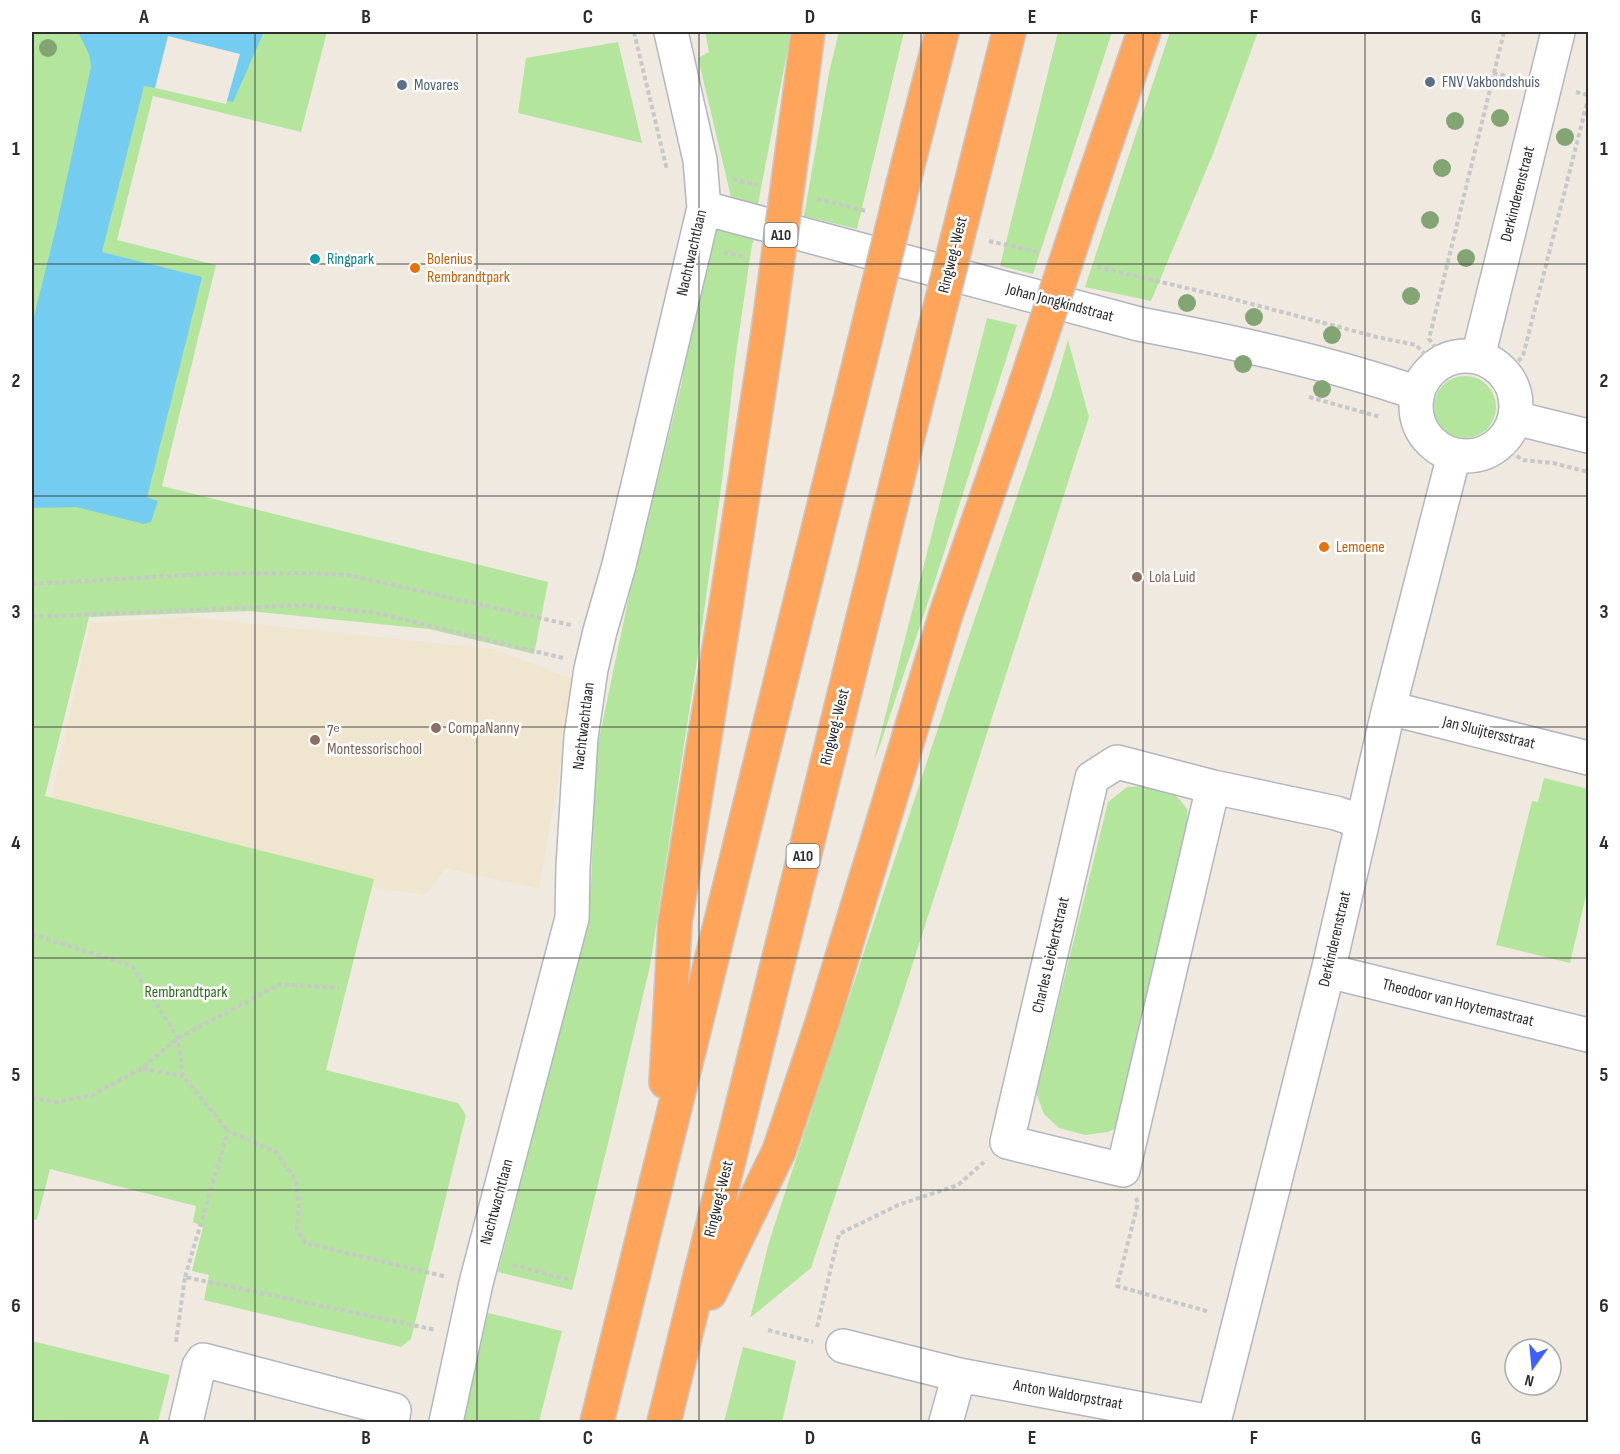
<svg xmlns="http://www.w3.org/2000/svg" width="1620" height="1454" font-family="'Sofia Sans Condensed',sans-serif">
  <rect width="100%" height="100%" fill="#efe9e0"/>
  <!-- education -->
  <path fill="#f0e6d0" d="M187,617L493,649L576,680L539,889L446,868L425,895L362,886L51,800L90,623Z"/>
  <!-- green -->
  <path fill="#b4e59d" d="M32,32H327L301,132L153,96L117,240L216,265L162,486L548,582L534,654L429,629L250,611L89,617L45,796L374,879L326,1070L458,1103L466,1115L411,1339L401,1347L204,1300L209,1275L192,1271L203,1227L193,1222L196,1206L50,1169L37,1220L32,1219Z
    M705,32H791L758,204L731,197L698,58L709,52Z
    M839,32H904L857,229L804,216L829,73Z
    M1058,32H1112L1033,274L1000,266Z
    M1170,32H1258L1213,154L1151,301L1085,287Z
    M618,42L642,143L518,113L526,58Z
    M706,218L755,232L751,251L735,361L722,481L700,641L650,966L613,1123L572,1290L498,1272L579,954L591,886L596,753L632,582L682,382L691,311Z
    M987,318L1017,325L931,593L878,751L874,760Z
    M1068,340L1089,417L902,997L811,1268L750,1318L769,1242L821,1082L961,659L1053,391Z
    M1434 407a31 31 0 1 1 62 0a31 31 0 1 1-62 0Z
    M1544,778L1588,789V887L1570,963L1496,945L1532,801L1538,802Z
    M1148,786L1166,788L1179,799L1187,809L1188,821L1190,827L1121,1126L1108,1132L1085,1135L1059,1128L1044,1114L1036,1093L1108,802L1127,787Z
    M488,1313L562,1331L539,1422H460Z
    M32,1341L170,1375L158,1422H32Z
    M743,1347L796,1361L782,1422H724Z"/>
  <!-- water -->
  <path fill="#74cdf0" d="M78,32H264L233,102L144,86L102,252L202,277L147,497L158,501L151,522L144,524L76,507L32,508V324L56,228L91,67L89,54Z"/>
  <!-- pier -->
  <path fill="#efe9e0" d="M168,36L240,54L226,104L155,88Z"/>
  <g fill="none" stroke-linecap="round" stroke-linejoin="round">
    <!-- minor casing -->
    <g stroke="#b3b6c0" stroke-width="36">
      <path id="minor" d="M704,208L1139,324C1233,342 1327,362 1417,393
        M1416 406a50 50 0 1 1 100 0a50 50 0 1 1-100 0Z
        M1478,357L1558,32
        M1515,418L1588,436
        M1389,708L1588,758
        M1213,787L1123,1170L1007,1142L1092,778L1117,762L1213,787L1336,813L1362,822
        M1328,971L1588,1035
        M843,1346L959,1375L1211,1422
        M186,1422L199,1366L203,1360L394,1410L392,1422
        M446,1422L476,1283L572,918L573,867L581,737L591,669L600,631L619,565L704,208L700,160L671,32
        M946,1422L959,1375
        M1214,1422L1328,971L1389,708L1454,455"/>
    </g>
    <!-- highway casing -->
    <g stroke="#c8c8c8" stroke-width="36">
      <path id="highway" d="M794,138L808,32
        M903,184L942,32
        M967,200L1009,32
        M1083,210L1144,32
        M666,1082L675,923L726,605L768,332
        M710,1293L779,1151L823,1020L946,614L1022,395
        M597,1422L864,344
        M664,1422L927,360"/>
    </g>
    <!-- path -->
    <path stroke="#c8c8c8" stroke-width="4" stroke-dasharray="4.5 3" stroke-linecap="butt" d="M634,32L667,170
      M1493,73L1516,78
      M1576,92L1588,95
      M733,179L758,185
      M817,199L866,211
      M989,241L1038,252
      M724,252L746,257
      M1097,267L1229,298L1377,337L1416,345L1436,365
      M1445,360L1429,339L1504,32
      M1508,372L1523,356L1588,99
      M1309,397L1380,417
      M1511,451L1522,460L1553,463L1588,472
      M32,584L204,574L301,573L348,575L571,625
      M32,617L304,605L377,613L563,658
      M32,934L132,966L178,1038L183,1076L228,1131
      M143,1069L183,1076
      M32,1098L56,1102L93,1095L142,1068L178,1038L280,984L339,988
      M1136,1198L1138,1203L1117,1286L1210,1312
      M513,1265L570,1280
      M185,1277L228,1131L276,1152L295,1179L299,1207L297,1230L305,1243L447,1277
      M817,1327L839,1234L898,1205L958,1185L984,1162
      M768,1330L813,1342
      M176,1342L185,1277L436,1330"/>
    <!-- minor -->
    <use href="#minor" stroke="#fff" stroke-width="33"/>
    <!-- highway -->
    <use href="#highway" stroke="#ffa55b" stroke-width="33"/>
    <!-- highway-bridge casing -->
    <g stroke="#c8c8c8" stroke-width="36" stroke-linecap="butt">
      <path id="highway-bridge" d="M768,332L794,138
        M864,344L903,184
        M927,360L967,200
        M1022,395L1083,210"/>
    </g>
    <!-- highway-bridge -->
    <use href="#highway-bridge" stroke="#ffa55b" stroke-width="33"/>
  </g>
  <!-- trees -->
  <g fill="#83a574">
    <circle cx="48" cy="48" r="9"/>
    <circle cx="1500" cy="118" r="9"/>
    <circle cx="1455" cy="121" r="9"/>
    <circle cx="1565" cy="137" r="9"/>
    <circle cx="1442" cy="168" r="9"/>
    <circle cx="1430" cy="220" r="9"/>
    <circle cx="1466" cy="258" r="9"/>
    <circle cx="1411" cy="296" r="9"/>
    <circle cx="1187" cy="303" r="9"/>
    <circle cx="1254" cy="317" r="9"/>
    <circle cx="1332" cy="335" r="9"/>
    <circle cx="1243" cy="364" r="9"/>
    <circle cx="1322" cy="389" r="9"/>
  </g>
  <!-- grid -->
  <path fill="none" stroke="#2d2d2d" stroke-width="1.5" stroke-opacity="0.55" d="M255,32V1422M477,32V1422M699,32V1422M921,32V1422M1143,32V1422M1365,32V1422M32,264H1588M32,496H1588M32,727H1588M32,958H1588M32,1190H1588"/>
  <!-- markers -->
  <g fill="#5c6f8a" stroke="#fff" stroke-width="2">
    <circle cx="1430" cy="82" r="6"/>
    <circle cx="402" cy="85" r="6"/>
  </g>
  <circle fill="#0f9aa8" stroke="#fff" stroke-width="2" cx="315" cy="259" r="6"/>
  <g fill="#e8710a" stroke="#fff" stroke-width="2">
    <circle cx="415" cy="268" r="6"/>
    <circle cx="1324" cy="547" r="6"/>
  </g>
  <g fill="#8d6e63" stroke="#fff" stroke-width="2">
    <circle cx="1137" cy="577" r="6"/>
    <circle cx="436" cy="728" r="6"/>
    <circle cx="315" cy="740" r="6"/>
  </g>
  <g text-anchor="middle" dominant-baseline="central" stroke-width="5" stroke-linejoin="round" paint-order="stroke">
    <!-- shield labels -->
    <g fill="#fff" stroke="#6c6c6c" stroke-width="1.5">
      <rect x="764.5" y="223" width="33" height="24" rx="4.5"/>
      <rect x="786.5" y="844" width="33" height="24" rx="4.5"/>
    </g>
    <g font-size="15" font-weight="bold" fill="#2d2d2d">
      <text x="781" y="235">A10</text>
      <text x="803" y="856">A10</text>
    </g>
    <!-- service labels -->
    <g font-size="16" fill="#4e5e75" stroke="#fff" text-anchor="start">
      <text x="1442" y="82">FNV Vakbondshuis</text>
      <text x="414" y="85">Movares</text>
    </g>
    <!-- street labels -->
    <g font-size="16" fill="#2d2d2d" stroke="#fff">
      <text transform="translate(1518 194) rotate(-76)">Derkinderenstraat</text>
      <text transform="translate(692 253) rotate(-77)">Nachtwachtlaan</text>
      <text transform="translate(953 255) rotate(-76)">Ringweg-West</text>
      <text transform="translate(1060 303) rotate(15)">Johan Jongkindstraat</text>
      <text transform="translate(584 726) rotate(-83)">Nachtwachtlaan</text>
      <text transform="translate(835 727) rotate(-76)">Ringweg-West</text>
      <text transform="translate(1489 733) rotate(14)">Jan Sluijtersstraat</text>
      <text transform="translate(1335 939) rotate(-77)">Derkinderenstraat</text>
      <text transform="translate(1051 955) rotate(-77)">Charles Leickertstraat</text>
      <text transform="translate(1458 1003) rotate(14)">Theodoor van Hoytemastraat</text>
      <text transform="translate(719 1199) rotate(-76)">Ringweg-West</text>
      <text transform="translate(497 1202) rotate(-75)">Nachtwachtlaan</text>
      <text transform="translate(1068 1395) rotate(10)">Anton Waldorpstraat</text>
    </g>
    <!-- culture labels -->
    <g font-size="16" fill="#0d838f" stroke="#fff" text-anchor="start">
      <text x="327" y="259">Ringpark</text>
    </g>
    <!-- food labels -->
    <g font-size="16" fill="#c56008" stroke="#fff" text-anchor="start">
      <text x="427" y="259">Bolenius<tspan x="427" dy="18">Rembrandtpark</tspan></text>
      <text x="1336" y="547">Lemoene</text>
    </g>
    <!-- education labels -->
    <g font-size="16" fill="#785e54" stroke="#fff" text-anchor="start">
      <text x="1149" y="577">Lola Luid</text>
      <text x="448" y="728">CompaNanny</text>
      <text x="327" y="731">7ᵉ<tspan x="327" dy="18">Montessorischool</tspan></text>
    </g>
    <!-- park labels -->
    <g font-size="16" fill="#2a6d1b" stroke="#fff">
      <text x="186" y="992">Rembrandtpark</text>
    </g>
  </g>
  <!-- border -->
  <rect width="1620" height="1454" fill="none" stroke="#ffffff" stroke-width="66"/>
  <!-- north arrow -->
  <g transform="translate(1533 1367) rotate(195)"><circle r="28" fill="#ffffff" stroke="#ababab" stroke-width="1.5"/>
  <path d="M0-4.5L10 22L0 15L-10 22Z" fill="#4060fb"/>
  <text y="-9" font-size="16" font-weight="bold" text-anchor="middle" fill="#2d2d2d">N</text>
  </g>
  <rect x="33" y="33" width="1554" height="1388" fill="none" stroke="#2d2d2d" stroke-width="2"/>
  <g font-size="20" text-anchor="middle" font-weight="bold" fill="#2d2d2d">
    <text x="144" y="23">A</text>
    <text x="366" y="23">B</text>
    <text x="588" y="23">C</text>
    <text x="810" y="23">D</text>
    <text x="1032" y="23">E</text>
    <text x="1254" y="23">F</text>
    <text x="1476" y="23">G</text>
    <text x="16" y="155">1</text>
    <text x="1604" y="155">1</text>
    <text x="16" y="387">2</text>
    <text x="1604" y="387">2</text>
    <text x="16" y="618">3</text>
    <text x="1604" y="618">3</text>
    <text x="16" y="849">4</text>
    <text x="1604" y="849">4</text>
    <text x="16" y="1081">5</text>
    <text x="1604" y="1081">5</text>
    <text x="16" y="1312">6</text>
    <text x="1604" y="1312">6</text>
    <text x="144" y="1444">A</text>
    <text x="366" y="1444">B</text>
    <text x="588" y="1444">C</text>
    <text x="810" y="1444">D</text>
    <text x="1032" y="1444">E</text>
    <text x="1254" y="1444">F</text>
    <text x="1476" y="1444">G</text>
  </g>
</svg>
